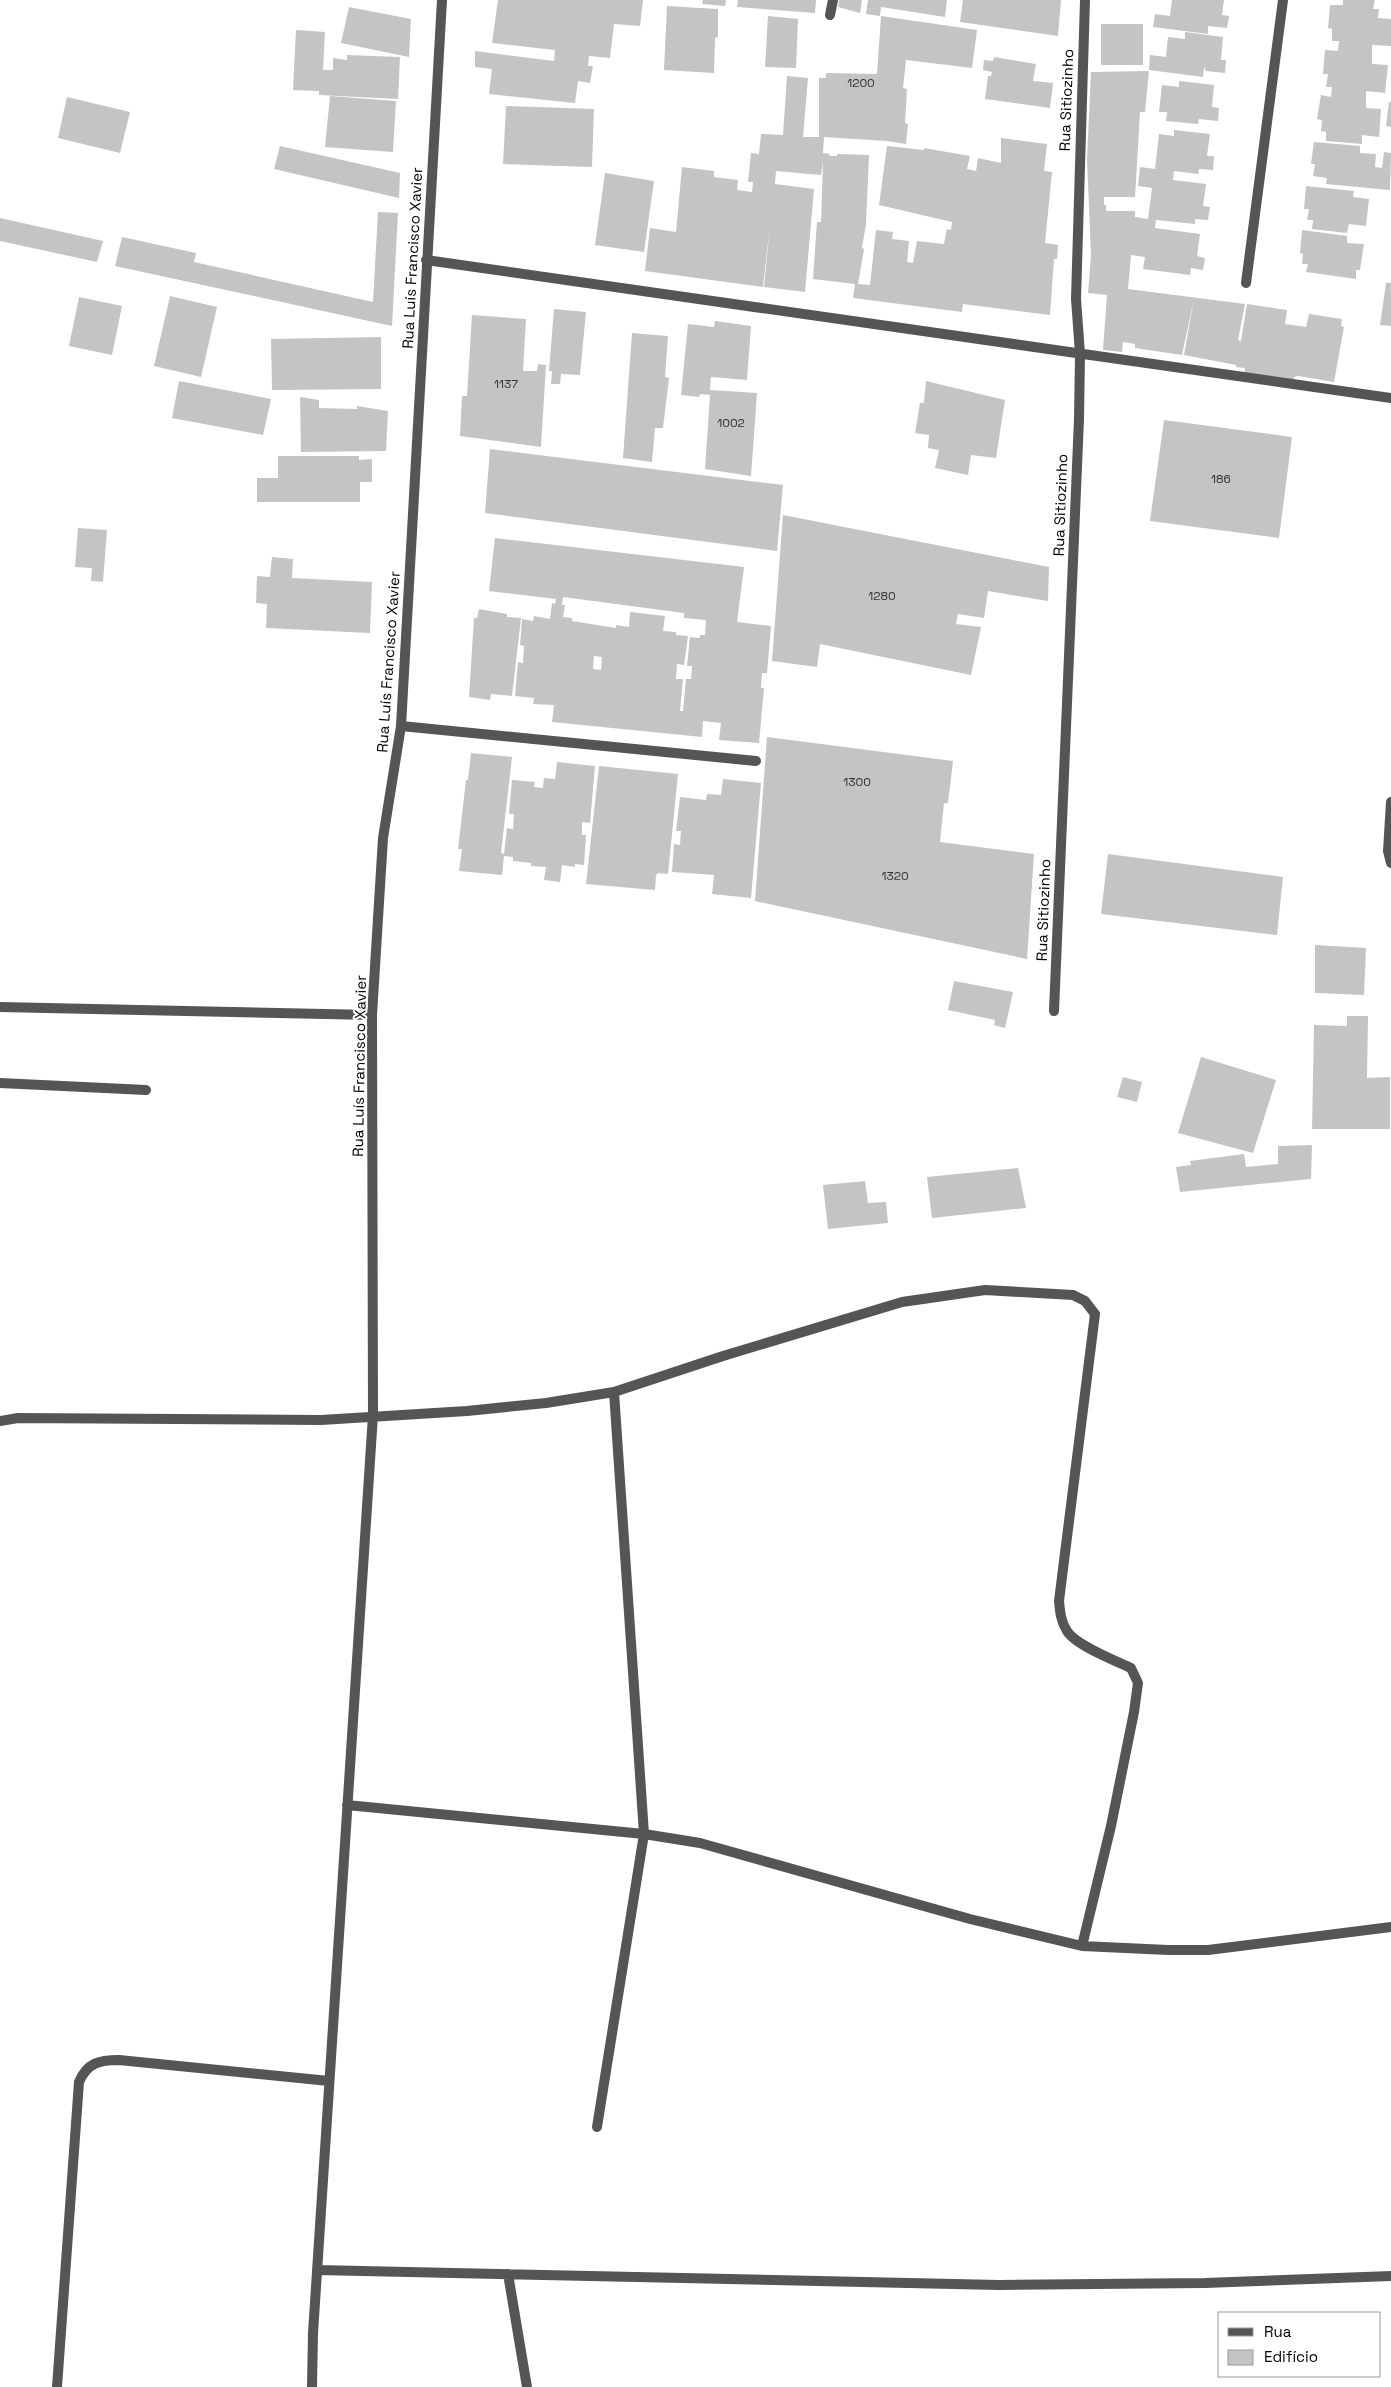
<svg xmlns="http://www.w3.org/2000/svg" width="1391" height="2387" font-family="'Space Grotesk',sans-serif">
  <rect width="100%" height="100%" fill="#fff"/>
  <!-- building -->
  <path fill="#c4c4c4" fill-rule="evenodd" d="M498,0H643L640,26L614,24L610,58L589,56L588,66H593L590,83L578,81L575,103L489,94L492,69L475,67V51L554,61L555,50L492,43Z
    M703,0H726L725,6L702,4Z
    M738,0H816L815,13L737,7Z
    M839,0H862L860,13L838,7Z
    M868,0H947L945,17L881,7L880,16L866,14Z
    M963,0H1061L1058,36L960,22Z
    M1172,0H1224L1222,15L1229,16L1227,28L1208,26V34L1153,27L1155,14L1170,16Z
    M1343,0H1375L1373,9H1379L1378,18L1391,19V46L1372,45V64L1388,65L1385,93L1366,91V108L1381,109L1379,137L1362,135V144L1326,141V132L1321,131L1322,120L1317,119L1321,95L1331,97L1332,87H1326L1328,74H1323L1325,50L1338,51L1339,41H1332V29L1328,28L1330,5H1343Z
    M667,6L718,9V37L715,38L714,73L664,70Z
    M349,7L411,19L409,57L341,43Z
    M768,16L798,19L796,68L765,67Z
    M881,16L977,30L972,68L906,60L903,88L907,89L905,123L908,124L906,144L887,141L824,137L823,153L830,154L829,156H837V154L869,155L866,224L862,248L864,249L858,284L870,285L876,230L893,232L892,239L909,241L907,262L913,263L917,241L944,244L947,229L951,230L952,222L879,205L887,146L924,150V148L970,156L967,169L976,171L978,158L1001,163V138L1047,144L1044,171L1052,172L1045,243L1058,245L1057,259H1054L1050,315L963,304L962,312L853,298L855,284L813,279L817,222H821L823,162L821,175L776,171L775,184L814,189L805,292L764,287L770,225L763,287L645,271L650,228L676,232L682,167L714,171V177L738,180L737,190L752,192L753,182H748L751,153L759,154L761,134L783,135L787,76L808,78L803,137H819V78H826V73L877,74Z
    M1101,24H1143V65H1101Z
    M296,30L325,32L323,70H333V58L347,60V55L400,57L398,99L319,95V91L293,90Z
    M1185,32L1223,37L1221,60H1226L1225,73L1206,71L1204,67L1203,77L1149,70L1150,55L1166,57L1168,37L1185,39Z
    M994,57L1036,64L1033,81L1053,83L1050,108L985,99L988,76H991L992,72L983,70L984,60L993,61Z
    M1149,71L1145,112H1140L1135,197H1104V205H1106V211H1135V217L1148,219L1152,188L1138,186L1140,167L1155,169L1159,134L1174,136V130L1210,134L1207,156H1214L1213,170L1199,169L1198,174L1174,171L1173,180L1206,184L1203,206L1210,207L1208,220L1195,219V224L1156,220L1155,228L1200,234L1197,256L1205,258L1203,270L1191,268L1190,275L1143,269L1145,257L1131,255L1128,289L1245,304L1238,340L1241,341L1247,304L1287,310L1285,324L1306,327L1309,314L1342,319L1341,326L1344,327L1334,382L1298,376L1294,377L1293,384L1244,375L1245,368L1236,367V365L1184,355L1194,299L1182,355L1135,348V344L1123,342L1122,352L1103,350L1107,295L1088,293L1091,256L1087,159L1091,72Z
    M1179,81L1214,85L1212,107L1219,108L1218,121L1199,119L1198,124L1166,121L1167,112H1159L1162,85L1179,87Z
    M330,96L396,101L393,152L325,147Z
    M67,97L130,112L120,153L58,138Z
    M1389,102H1391V127L1386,126Z
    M506,106L594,109L592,167L503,164Z
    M1314,142L1360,146V153L1376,154L1375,167L1382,168L1384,152L1391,153L1390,190L1326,184L1327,178L1313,176L1315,164H1311Z
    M280,146L400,173L399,198L274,169Z
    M605,173L654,181L644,252L595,245Z
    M1306,186L1354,191L1353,197L1369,199L1366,226L1349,224L1347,233L1312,229L1313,220H1307L1309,209H1304Z
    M378,212L398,213L392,326L115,266L122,237L196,253L194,262L373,302Z
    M0,218L103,241L97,262L0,241Z
    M1302,230L1347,236V243L1364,244L1360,270H1356V279L1306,272L1308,264H1302L1303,254L1300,253Z
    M1386,283H1391V326L1380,325Z
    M170,296L217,307L201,377L154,366Z
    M79,297L122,306L112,355L69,346Z
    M554,309L586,312L580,375L561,374L560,384H551L552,371H549Z
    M472,315L526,319L523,371H537L538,364L546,365L541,447L460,436L462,396H467Z
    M715,321L751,326L747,380L711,377L710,390L757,393L751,476L705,469L710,395L700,394L699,397L681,395L688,324L714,327Z
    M632,333L668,336L665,377L669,378L663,428H655L652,462L623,458Z
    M381,337V389L272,390L271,339Z
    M179,381L271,399L263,435L172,418Z
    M926,381L1005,400L996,458L971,455L968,475L935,468L939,450L928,448L929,435L915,433L920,403H924Z
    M300,397L319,400V408L357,409V406L388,411L386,451L301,452Z
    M1164,420L1292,437L1279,538L1150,521Z
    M490,449L783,485L777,551L485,513Z
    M278,456H359V460L372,459V482H360V502H257V478H278Z
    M783,515L1049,567L1048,601L988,591L984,618L958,614L956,624L981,627L971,675L820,644L817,667L772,661Z
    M78,528L107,530L103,582L91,581L92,568L75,567Z
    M495,538L744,567L737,622L771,626L767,673H762L761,688H764L759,743L719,740L721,723L703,721L702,737L552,722L554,705L533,704L534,698L515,696L518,662L523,663L524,646L520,645L522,619L533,621L534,616L550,619L552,603L555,604L556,599L489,591ZM563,597L684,613V618L706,620L705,635H700V638L690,637L687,666H692L691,679H686L683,711H680L683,679H676L677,664L684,665L688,636L676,635V632L663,631L665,616L630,612L629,627L616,625V628L572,621V618L563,617L565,605H562ZM594,656L602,657L601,670L593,669Z
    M272,557L293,559L292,578L372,582L370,633L266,628L267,604L256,603L257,576L270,577Z
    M479,609L507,614V617L521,618L512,696L491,694L490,700L469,697L474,618H477Z
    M767,737L953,761L948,803H944L940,842L1034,854L1027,959L755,901Z
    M471,753L512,757L501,853L504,854L507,828L513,829L514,814H509L512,780L535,782L534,787L543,788L544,778L555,779L557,762L595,766L590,823L582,822V835H586L584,865L575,864V867L562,865L560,882L544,880L546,867L531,866V863L513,861V857L504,856L502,875L459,871L462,849H458L466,780H468Z
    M599,766L678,774L668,874L658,873L656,875L655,890L586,884Z
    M723,779L761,783L751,898L712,894L714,875L672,872L674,844L680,845L681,831H676L680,797L706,800L707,794L721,795Z
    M1108,854L1283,877L1277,935L1101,914Z
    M1315,945L1366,948L1364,995L1315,993Z
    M954,981L1013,992L1005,1028L994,1025L995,1020L948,1010Z
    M1347,1016H1368L1367,1078L1390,1077V1129H1312L1314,1025L1347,1026Z
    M1201,1057L1276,1080L1253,1153L1178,1133Z
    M1123,1077L1142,1082L1137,1102L1117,1097Z
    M1312,1145L1311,1179L1180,1192L1176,1167L1191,1165L1190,1161L1244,1154L1246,1167L1278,1164V1146Z
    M1018,1168L1026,1208L932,1218L927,1177Z
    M865,1181L868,1203L886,1202L888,1223L828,1229L823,1185Z"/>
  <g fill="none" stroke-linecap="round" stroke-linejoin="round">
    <!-- lane -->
    <path stroke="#555" stroke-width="10" d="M830,15L833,0
      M1246,283L1283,0
      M401,726L756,761
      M0,1007L372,1015
      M0,1083L146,1090"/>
    <!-- street -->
    <path stroke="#555" stroke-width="10" d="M426,260L1391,398
      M1391,802L1388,851L1391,863
      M1054,1011L1079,419L1080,354L1076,299L1085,0
      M0,1421L18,1418L321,1420L467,1411L546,1403L614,1392L723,1356L902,1302L985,1290L1073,1295L1085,1301L1095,1314L1059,1601C1060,1612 1061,1622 1067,1631C1075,1645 1116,1661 1131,1668L1138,1683L1134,1712L1111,1826L1082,1946
      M347,1805L644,1834L700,1843L970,1919L1082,1946L1168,1950H1208L1391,1927
      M597,2127L644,1834L614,1392
      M317,2270L999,2285L1205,2283L1391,2276
      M508,2274L527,2387
      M57,2387L79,2082C87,2063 99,2060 119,2060L329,2081
      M312,2387L313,2333L373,1415L372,1015L383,838L401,726L442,0"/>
  </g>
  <g text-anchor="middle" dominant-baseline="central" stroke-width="4" stroke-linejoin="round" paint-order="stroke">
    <!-- number labels -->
    <g font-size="12" fill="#313131">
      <text x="861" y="83">1200</text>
      <text x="506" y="384">1137</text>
      <text x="731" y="423">1002</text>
      <text x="1221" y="479">186</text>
      <text x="882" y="596">1280</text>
      <text x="857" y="782">1300</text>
      <text x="895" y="876">1320</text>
    </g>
    <!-- street labels -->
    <g font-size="15" fill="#000" stroke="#fff">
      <text transform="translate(1066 100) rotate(-88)">Rua Sitiozinho</text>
      <text transform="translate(412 258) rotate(-87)">Rua Luís Francisco Xavier</text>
      <text transform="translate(1060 505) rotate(-88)">Rua Sitiozinho</text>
      <text transform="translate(388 662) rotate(-86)">Rua Luís Francisco Xavier</text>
      <text transform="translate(1043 910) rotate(-88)">Rua Sitiozinho</text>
      <text transform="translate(359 1066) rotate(-89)">Rua Luís Francisco Xavier</text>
    </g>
  </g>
  <!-- legend -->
  <rect x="1218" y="2312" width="162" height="65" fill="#ffffff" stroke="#999999"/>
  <rect x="1228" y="2328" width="25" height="8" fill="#555555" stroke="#999999"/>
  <text x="1264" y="2337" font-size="15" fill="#000000">Rua</text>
  <rect x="1228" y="2350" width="25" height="15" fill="#c4c4c4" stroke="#999999"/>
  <text x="1264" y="2362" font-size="15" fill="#000000">Edifício</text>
</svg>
